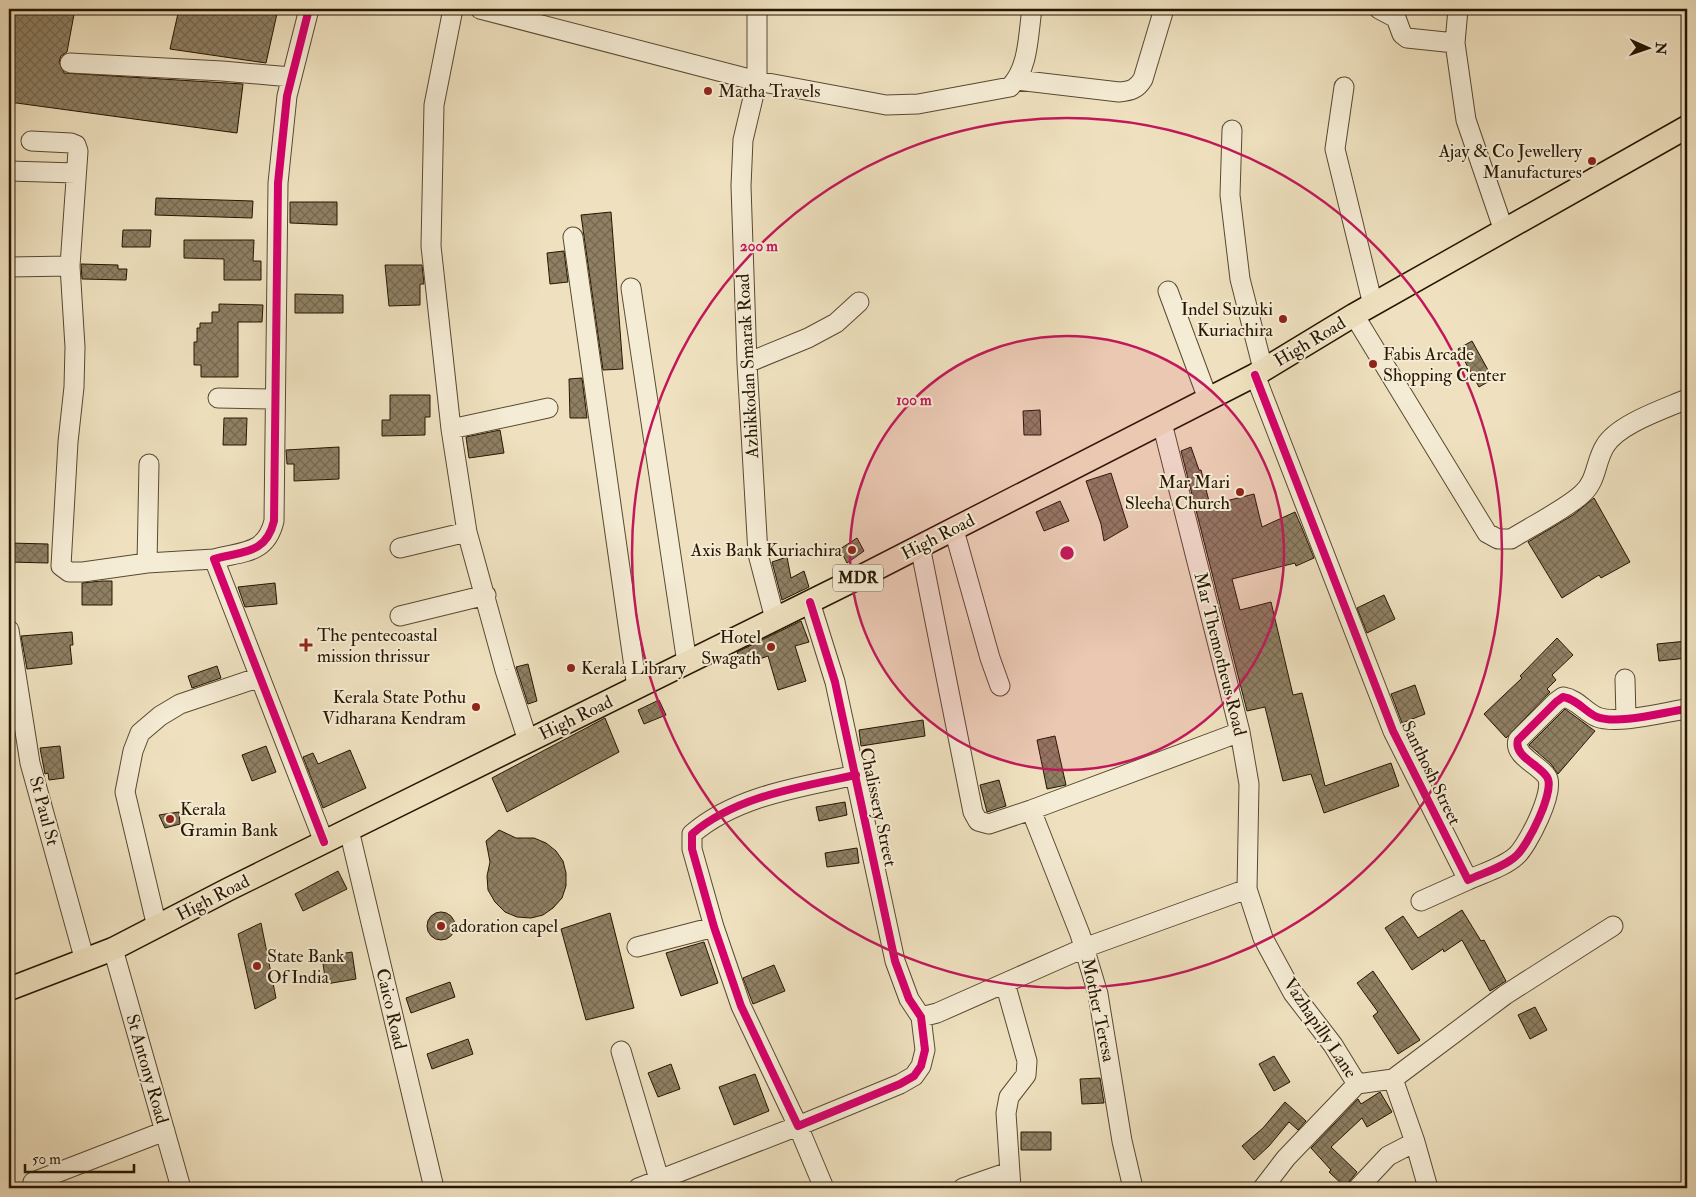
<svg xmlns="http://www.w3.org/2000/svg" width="1696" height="1197" font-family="'IM FELL Double Pica',serif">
  <defs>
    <pattern id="building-cross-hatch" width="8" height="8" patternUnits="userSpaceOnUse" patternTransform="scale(1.25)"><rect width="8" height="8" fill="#8f8064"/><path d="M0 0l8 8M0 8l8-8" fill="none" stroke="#756850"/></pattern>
  </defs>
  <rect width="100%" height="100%" fill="#efe1bf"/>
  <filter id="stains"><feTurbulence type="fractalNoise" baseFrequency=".004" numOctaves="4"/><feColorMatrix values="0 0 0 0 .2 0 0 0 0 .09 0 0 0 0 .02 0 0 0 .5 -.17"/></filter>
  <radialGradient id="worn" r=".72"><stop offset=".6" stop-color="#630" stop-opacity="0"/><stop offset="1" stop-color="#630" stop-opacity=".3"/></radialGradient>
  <!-- building -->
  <path fill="url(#building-cross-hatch)" stroke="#261602" d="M9,9H75L67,52L61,56L59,62L64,73L243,84L237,133L9,102Z
    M179,9H278L266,63L170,49Z
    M156,198L253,201L252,218L155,215Z
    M290,202H337V225L290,223Z
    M611,212L623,369L603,370L581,215Z
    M123,230H151L150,247H122Z
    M184,240H254L253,261H261V280H224V259L184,258Z
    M564,251L568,282L550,284L547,253Z
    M81,264L118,265V269H127L126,280L82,279Z
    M385,265H422L424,284H420V305L389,306Z
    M295,294L343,295V313H295Z
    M219,304L263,305L262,322H238V377H201V365H194V342H197V328H200V323H212V312H219Z
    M1472,341L1493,379L1479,387L1458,349Z
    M582,378L587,418H570L569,379Z
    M390,395H430V417H425V435L382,436V420H390Z
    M1040,410L1041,435H1024L1023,411Z
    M224,418H247L246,445H223Z
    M500,430L504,453L469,458L466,437Z
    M339,447V479L294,481V464H287L286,450Z
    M1191,447L1199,470H1201L1210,505L1254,494L1262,527L1295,512L1302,528L1314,558L1296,566L1295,563L1232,579L1240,610L1271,602L1293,695L1302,693L1325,786L1391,763L1399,786L1324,813L1311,774L1283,781L1265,707L1247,711L1181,451Z
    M1111,473L1128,527L1104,541L1101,524L1086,481Z
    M1594,498L1630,562L1601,578L1599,575L1562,598L1528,542L1573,515Z
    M1060,501L1069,521L1044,531L1036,512Z
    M857,538L864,551L847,563L840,549Z
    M9,543L48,544V563L9,562Z
    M787,557L791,578L804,571L809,587L782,600L772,562Z
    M102,581H112V605H82V583Z
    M275,583L277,604L245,607L238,587Z
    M1384,595L1395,619L1367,633L1357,608Z
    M801,621L809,642L795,646L806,681L778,690L768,656L743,665L737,652Z
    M72,632L73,645H70L72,664L27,669L21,636Z
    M1557,638L1573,655L1552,675L1556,680L1547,689L1550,692L1506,738L1484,714L1522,678L1520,676Z
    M1687,641V658L1659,661L1657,644Z
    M528,664L537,701L528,704L516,667Z
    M217,666L221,678L192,688L188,676Z
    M1415,685L1425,714L1402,723L1391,694Z
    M659,700L666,715L644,724L638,710Z
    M1565,709L1595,731L1558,774L1551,764L1529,745Z
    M605,718L619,752L507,812L492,778Z
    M923,720L925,736L861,746L859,730Z
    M1055,736L1066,785L1047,789L1037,740Z
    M60,746L64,778L49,780L48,773L45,774L40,748Z
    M266,746L276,772L252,781L242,755Z
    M350,750L366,788L323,808L303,757L313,753L318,764Z
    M999,780L1006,806L987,812L980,785Z
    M845,802L847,815L819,821L816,807Z
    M179,812L180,824L165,828L159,815Z
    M499,830L516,838H534L546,843L556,851L563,861L566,873V886L562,898L553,908L543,915L531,918L517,917L505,912L495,902L488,890L487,876L490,862L486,841Z
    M857,848L859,863L827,867L825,853Z
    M338,871L347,889L303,911L295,894Z
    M1462,910L1481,941L1484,940L1506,981L1490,991L1462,940L1444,952L1443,949L1412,970L1385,928L1403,916L1418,938Z
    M427 926a14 14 0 1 1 28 0a14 14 0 1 1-28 0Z
    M610,913L634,1008L586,1020L561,929Z
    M261,923L276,998L255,1009L238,934Z
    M704,942L718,983L681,996L666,953Z
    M352,952L356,979L326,984L322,957Z
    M774,965L785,991L753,1004L743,978Z
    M1373,971L1420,1040L1398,1054L1373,1016L1378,1012L1357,983Z
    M450,982L455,997L411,1013L406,998Z
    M1535,1007L1547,1030L1530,1039L1518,1015Z
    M468,1039L473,1054L432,1069L427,1054Z
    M1274,1056L1290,1082L1274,1091L1259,1064Z
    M671,1064L680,1089L658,1097L648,1073Z
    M755,1074L769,1111L734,1125L719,1087Z
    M1100,1078L1104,1103L1082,1104L1080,1079Z
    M1380,1092L1392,1112L1367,1127L1362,1118L1331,1147L1357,1172L1345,1187L1329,1172L1331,1170L1311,1148L1358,1099L1361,1104Z
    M1285,1102L1306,1121L1298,1130L1289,1122L1269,1146L1254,1160L1242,1146L1263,1128Z
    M1021,1132H1051V1150H1021Z"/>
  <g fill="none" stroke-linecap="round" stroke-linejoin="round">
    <!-- minor casing -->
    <g stroke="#584931" stroke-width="21">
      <path id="minor" d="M309,9L287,96L278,183L274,521C266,554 244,551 214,559L324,842
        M453,9L434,105L431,246L451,429L467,532L505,670L528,741
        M480,9L757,81L886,105L918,104L1010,87C1029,68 1028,35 1032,9
        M757,9V81L743,140L741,186L747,363L758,554L775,619
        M1379,9L1396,18L1402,34L1407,38L1455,43L1466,120L1504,231
        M1455,43L1458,9
        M70,63L222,71L291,77
        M1017,80L1119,92C1131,91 1137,89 1143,79L1164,9
        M1344,87L1335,149L1373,305
        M1232,130L1230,195L1240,279L1263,369
        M31,141L71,143L76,145L78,151L70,266L75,347L74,387L68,442L61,566L69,572H83L147,563L214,559
        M9,171L76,173
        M573,237L637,688
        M9,267L70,266
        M631,288L687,663
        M1168,291L1208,399
        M1354,315L1487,533L1498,539H1511C1530,527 1566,509 1582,494C1597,481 1595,462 1605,446C1618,424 1664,409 1687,399
        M747,363L808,338L836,323L859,302
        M1255,375L1393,731L1468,880C1483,873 1504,867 1516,856C1527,847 1556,790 1547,777C1540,765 1513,756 1518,740L1556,702L1563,697C1577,699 1585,712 1597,717C1618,725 1664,712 1687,709
        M218,398L275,399
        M1162,423L1240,732L1249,784L1247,889L1263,938L1293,993L1333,1045L1357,1084L1393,1079
        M451,429L548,408
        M954,530L990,658L1000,686
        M920,546L973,812L978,821L989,824L1031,810L1240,732
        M400,548L467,532
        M147,563L149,464
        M810,602L835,682L895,961L909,999L921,1017L925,1050L921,1066L914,1076L900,1084L798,1126L741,1006L714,927L692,849V834C736,796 800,787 856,775
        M400,616L486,595
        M9,630L30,763L85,961
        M1625,679L1626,718
        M1031,810L1080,934L1098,994L1122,1141L1133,1188
        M349,830L434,1188
        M1421,901L1468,880
        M157,927L125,792L133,751L140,733L160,716L180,704L260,677
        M637,947L714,927
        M113,949L181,1188
        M1005,983L1027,1061L1026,1075L1009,1097L1006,1113L1011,1188
        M921,1017L937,1013L1084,948L1247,889
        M621,1051L659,1179
        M1393,1079L1505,995L1613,926
        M1393,1079L1415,1142L1428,1188
        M33,1182L165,1131
        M638,1188L798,1126L824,1188
        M963,1188L1009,1172
        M1263,1188L1286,1158L1357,1084
        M1358,1188L1388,1156L1415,1142"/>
    </g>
    <!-- major casing -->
    <g stroke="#261602" stroke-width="25">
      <path id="major" d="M9,989L113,949L229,889L864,575L1255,375L1354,315L1687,127"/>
    </g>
    <!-- minor -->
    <use href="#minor" stroke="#f5ecd5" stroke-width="19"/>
    <!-- major -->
    <use href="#major" stroke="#efe1bf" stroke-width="22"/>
    <!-- cycleway casing -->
    <g stroke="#f5ecd5" stroke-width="11">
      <path id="cycleway" d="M309,9L287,96L278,183L274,521C266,554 244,551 214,559L324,842
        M1255,375L1393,731L1468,880C1483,873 1504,867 1516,856C1527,847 1556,790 1547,777C1540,765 1513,756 1518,740L1556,702L1563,697C1577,699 1585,712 1597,717C1618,725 1664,712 1687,709
        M810,602L835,682L895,961L909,999L921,1017L925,1050L921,1066L914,1076L900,1084L798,1126L741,1006L714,927L692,849V834C736,796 800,787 856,775"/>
    </g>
    <!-- cycleway -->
    <use href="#cycleway" stroke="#d6006c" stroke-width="8"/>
  </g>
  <!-- distance rings -->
  <circle cx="1067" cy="553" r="217" fill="#c2185b" fill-opacity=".12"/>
  <g fill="none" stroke="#c2185b" stroke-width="2.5">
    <circle cx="1067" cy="553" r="217"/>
    <circle cx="1067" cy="553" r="435"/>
  </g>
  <!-- markers -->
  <g fill="#8f2418" stroke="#f5ecd5" stroke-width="2">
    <circle cx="708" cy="91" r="5"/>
    <circle cx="1592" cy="161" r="5"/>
    <circle cx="1283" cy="319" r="5"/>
    <circle cx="1373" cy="364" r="5"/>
    <circle cx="1240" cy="492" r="5"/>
    <circle cx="852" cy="550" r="5"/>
    <path d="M303.5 637.5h5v5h5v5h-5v5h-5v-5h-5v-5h5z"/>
    <circle cx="771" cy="647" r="5"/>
    <circle cx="571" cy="668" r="5"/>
    <circle cx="476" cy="707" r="5"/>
    <circle cx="170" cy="819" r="5"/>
    <circle cx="441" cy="926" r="5"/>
    <circle cx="257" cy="966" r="5"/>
  </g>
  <g text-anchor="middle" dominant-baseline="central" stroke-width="4" stroke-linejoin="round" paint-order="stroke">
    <!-- shield labels -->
    <rect fill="#f5ecd5" stroke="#645641" stroke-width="1" x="833" y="564.5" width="50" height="27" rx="4"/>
    <g font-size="16" font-weight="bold" fill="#261602">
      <text x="858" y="578">MDR</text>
    </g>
    <!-- poi labels -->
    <g font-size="18" fill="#261602" stroke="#f5ecd5" text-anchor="start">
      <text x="718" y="91">Matha Travels</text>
      <text x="1582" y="151" text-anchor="end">Ajay &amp; Co Jewellery<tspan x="1582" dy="21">Manufactures</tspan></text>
      <text x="1273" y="309" text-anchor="end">Indel Suzuki<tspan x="1273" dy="21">Kuriachira</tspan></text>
      <text x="1383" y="354">Fabis Arcade<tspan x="1383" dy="21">Shopping Center</tspan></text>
      <text x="1230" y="482" text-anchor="end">Mar Mari<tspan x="1230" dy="21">Sleeha Church</tspan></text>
      <text x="842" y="550" text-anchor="end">Axis Bank Kuriachira</text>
      <text x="317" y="635">The pentecoastal<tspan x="317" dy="21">mission thrissur</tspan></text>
      <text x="761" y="637" text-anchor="end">Hotel<tspan x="761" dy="21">Swagath</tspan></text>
      <text x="581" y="668">Kerala Library</text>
      <text x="466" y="697" text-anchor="end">Kerala State Pothu<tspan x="466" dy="21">Vidharana Kendram</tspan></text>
      <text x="180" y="809">Kerala<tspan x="180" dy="21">Gramin Bank</tspan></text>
      <text x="451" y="926">adoration capel</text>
      <text x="267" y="956">State Bank<tspan x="267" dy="21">Of India</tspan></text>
    </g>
    <!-- street labels -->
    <g font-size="18" fill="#261602" stroke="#f5ecd5">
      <text transform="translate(1310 342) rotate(-31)">High Road</text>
      <text transform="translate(748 366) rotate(-93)">Azhikkodan Smarak Road</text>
      <text transform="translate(938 537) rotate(-27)">High Road</text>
      <text transform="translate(1220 654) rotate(76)">Mar Themotheus Road</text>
      <text transform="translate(576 718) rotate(-26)">High Road</text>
      <text transform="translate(1431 773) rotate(64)">Santhosh Street</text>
      <text transform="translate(878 807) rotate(78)">Chalissery Street</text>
      <text transform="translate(44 811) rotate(75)">St Paul St</text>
      <text transform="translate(213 898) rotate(-27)">High Road</text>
      <text transform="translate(391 1009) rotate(77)">Caico Road</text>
      <text transform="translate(1098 1010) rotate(78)">Mother Teresa</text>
      <text transform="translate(1320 1028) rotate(56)">Vazhapilly Lane</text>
      <text transform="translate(147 1069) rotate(74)">St Antony Road</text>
    </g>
  </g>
  <circle cx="1067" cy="553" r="8" fill="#c2185b" stroke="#f5ecd5" stroke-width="2.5"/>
  <g font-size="15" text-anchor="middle" font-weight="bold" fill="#c2185b" stroke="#f5ecd5" stroke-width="4" stroke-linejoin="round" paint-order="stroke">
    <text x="759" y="251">200 m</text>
    <text x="914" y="405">100 m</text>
  </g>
  <!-- margin -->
  <rect width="1696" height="1197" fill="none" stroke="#efe1bf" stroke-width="30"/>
  <rect x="10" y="10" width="1676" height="1177" fill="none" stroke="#261602" stroke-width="2.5"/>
  <rect x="15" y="15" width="1666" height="1167" fill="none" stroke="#261602"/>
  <!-- north arrow -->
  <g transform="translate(1648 48) rotate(92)" stroke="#f5ecd5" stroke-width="4" paint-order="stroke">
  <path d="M0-4L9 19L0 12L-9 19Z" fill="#261602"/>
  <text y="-8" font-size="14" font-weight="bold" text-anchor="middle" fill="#261602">N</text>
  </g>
  <!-- scale -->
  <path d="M25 1164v8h109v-8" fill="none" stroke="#261602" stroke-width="2.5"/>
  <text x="32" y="1164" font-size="15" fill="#261602" stroke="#f5ecd5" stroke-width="4" paint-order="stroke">50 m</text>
  <rect width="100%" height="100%" filter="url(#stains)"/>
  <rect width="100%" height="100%" fill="url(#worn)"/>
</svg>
